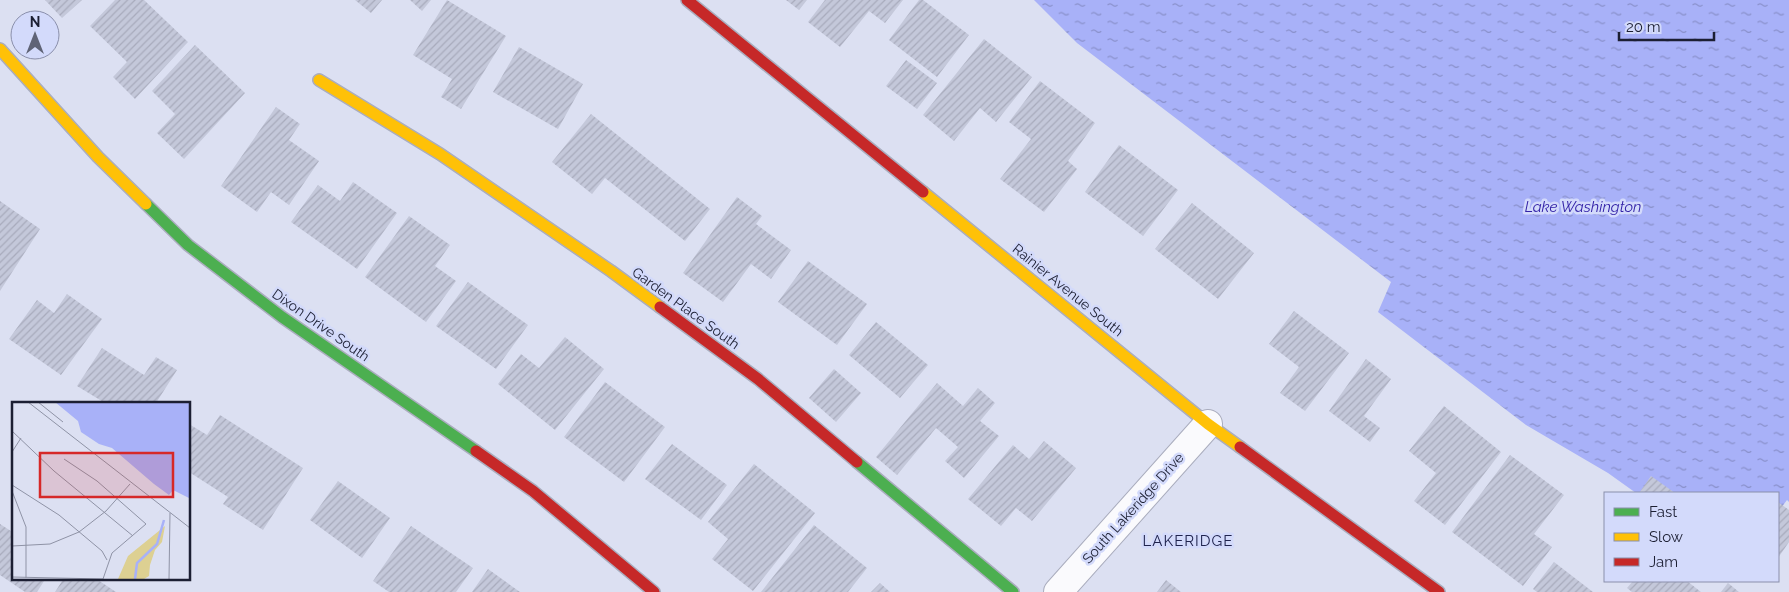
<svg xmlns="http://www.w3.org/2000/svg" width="1789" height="592" font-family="Raleway,sans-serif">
  <defs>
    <pattern id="water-ripples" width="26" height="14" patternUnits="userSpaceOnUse" patternTransform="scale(1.25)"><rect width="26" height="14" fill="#a8b1f8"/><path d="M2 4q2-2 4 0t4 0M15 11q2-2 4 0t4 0" fill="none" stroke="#888fc9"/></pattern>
    <pattern id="building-hatch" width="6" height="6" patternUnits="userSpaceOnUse" patternTransform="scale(1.25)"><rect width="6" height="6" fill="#c4c8da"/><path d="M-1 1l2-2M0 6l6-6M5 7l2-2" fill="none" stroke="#a8abbc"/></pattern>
  </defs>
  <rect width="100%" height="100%" fill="#dce0f2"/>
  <!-- water -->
  <path fill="url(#water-ripples)" d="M1034,0H1789V502L1787,500L1778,512V493H1636L1608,473L1526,425L1378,312L1391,282L1077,43Z"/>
  <!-- building -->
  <path fill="url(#building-hatch)" d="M45,0H82L62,18Z
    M115,0H144L188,42L135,99L113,77L127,62L90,26Z
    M355,0H382L371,13Z
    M410,0H431L422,11Z
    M447,0L506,36L461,109L441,97L452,79L413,55Z
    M786,0H807L799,10Z
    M825,0H903L885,23L869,11L840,47L808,22Z
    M919,0H923L969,35L937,77L889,40Z
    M984,39L1032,77L996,122L980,108L954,141L923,115Z
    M195,45L245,93L184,159L157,133L175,114L152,91Z
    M519,47L583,84L558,129L493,92Z
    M906,60L937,83L917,109L886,86Z
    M1040,81L1095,123L1068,161L1077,169L1044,212L1000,179L1031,139L1009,122Z
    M276,107L300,124L289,140L319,161L289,205L271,192L257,212L221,186Z
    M591,114L710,209L685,241L605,178L592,194L552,162Z
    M1119,145L1178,190L1143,236L1085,192Z
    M353,182L397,213L357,269L291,222L318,185L340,201Z
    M737,197L762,216L756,224L791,250L771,279L751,264L723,302L683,273Z
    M0,201L40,229L0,291Z
    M1192,203L1254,253L1218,299L1155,249Z
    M409,216L450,245L435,266L456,281L426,322L365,277Z
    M808,261L867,304L837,345L778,302Z
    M468,282L528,325L496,369L436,326Z
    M67,294L102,319L61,375L9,339L37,300L54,313Z
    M1294,311L1349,353L1305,411L1280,393L1299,367L1269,344Z
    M876,322L928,365L900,398L849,355Z
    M565,337L604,369L555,430L498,384L521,354L539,368Z
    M102,348L144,375L156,357L177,370L156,403H105L77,386Z
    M1366,359L1391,379L1364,416L1380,428L1370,442L1329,411Z
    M834,369L861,393L836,422L809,398Z
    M605,382L665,427L624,482L564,437Z
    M937,383L963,406L978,388L995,403L980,421L999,436L964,478L945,461L958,447L936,428L897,475L876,457Z
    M1444,406L1501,452L1445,525L1414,501L1436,473L1409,451Z
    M220,415L303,468L263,530L223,504L228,497L189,472V424L207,435Z
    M1044,441L1076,468L1032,521L1016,508L1001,526L968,499L1013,445L1029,459Z
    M672,444L727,485L701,520L645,479Z
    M1510,455L1564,495L1534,534L1552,547L1523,586L1452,532Z
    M754,464L815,513L753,591L712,559L728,539L708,522Z
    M1651,476L1675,493H1639Z
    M338,481L390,518L362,558L310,520Z
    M1778,502L1789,510V542L1778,558Z
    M0,524L14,533V578H46L37,592H25L0,575Z
    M814,525L867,568L848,592H761Z
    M411,526L473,568L456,592H389L373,581Z
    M1554,562L1593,592H1537L1533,589Z
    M488,569L520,592H472Z
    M64,578H95L116,592H55Z
    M1166,580L1181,592H1157Z
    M1633,581H1687L1701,592H1632L1627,588Z
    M880,583L890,592H871Z
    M1728,583L1739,592H1721Z"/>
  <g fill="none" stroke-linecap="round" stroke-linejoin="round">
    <!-- street casing -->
    <g stroke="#aaadbe" stroke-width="30">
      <path id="street" d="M1058,592L1208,424"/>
    </g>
    <!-- fast casing -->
    <g stroke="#aaadbe" stroke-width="14">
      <path id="fast" d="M146,204L188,245L282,317L476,451
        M857,462L1013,592"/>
    </g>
    <!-- slow casing -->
    <g stroke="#aaadbe" stroke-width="14">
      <path id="slow" d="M0,49L98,157L146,204
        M319,80L440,154L611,271L660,307
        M923,192L1208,424L1240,447"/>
    </g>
    <!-- jam casing -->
    <g stroke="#aaadbe" stroke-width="14">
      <path id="jam" d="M687,0L923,192
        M660,307L758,379L857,462
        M1240,447L1439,592
        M476,451L533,491L654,592"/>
    </g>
    <!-- street -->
    <use href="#street" stroke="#fafafd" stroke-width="28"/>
    <!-- fast -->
    <use href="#fast" stroke="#4caf50" stroke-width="11"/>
    <!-- slow -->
    <use href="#slow" stroke="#ffc107" stroke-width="11"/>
    <!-- jam -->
    <use href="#jam" stroke="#c62828" stroke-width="11"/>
  </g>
  <g text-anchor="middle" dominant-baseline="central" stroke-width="5" stroke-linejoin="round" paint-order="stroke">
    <!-- street labels -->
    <g font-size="14" fill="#1c1f33" stroke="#d3dafb">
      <text transform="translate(1068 290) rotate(39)">Rainier Avenue South</text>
      <text transform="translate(686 308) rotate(36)">Garden Place South</text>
      <text transform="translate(321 325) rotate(35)">Dixon Drive South</text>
      <text transform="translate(1133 508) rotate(-48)">South Lakeridge Drive</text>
    </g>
    <!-- water labels -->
    <g font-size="15" font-style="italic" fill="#3221a7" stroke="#d3dafb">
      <text x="1583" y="207">Lake Washington</text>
    </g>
    <!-- neighbourhood labels -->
    <g font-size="15" letter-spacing="1" fill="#20244e" stroke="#d3dafb">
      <text x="1188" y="541">LAKERIDGE</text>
    </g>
  </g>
  <!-- overview -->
  <g transform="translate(12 402)">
    <rect width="178" height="178" fill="#dce0f2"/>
    <path d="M153,124L150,140L143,148L138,163L137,174L132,177H106L116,154Z" fill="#ddd092"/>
    <path d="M43,0H177V96L161,88L157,93L142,82L100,46L87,42L69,30L66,19Z" fill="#a8b1f8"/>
    <path fill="none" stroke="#a8b1f8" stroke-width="2.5" d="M123,177L125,161L145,142L152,118"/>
    <path fill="none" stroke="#8f93a6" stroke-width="1" d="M16,0L178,126M26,0L51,20M0,29L42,69L121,134M0,50L9,36M0,83L47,113L90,149L95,158M0,89L14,125V176M0,144L38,142L67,130L94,109L118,82M0,175L91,177L100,151L134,122L85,79L52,57M157,177L158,111"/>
    <path fill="#d62828" fill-opacity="0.15" stroke="#d62828" stroke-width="2.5" d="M28,51H161V95H28Z"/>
    <rect width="178" height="178" fill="none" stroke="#1c1f33" stroke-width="2.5"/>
  </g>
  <!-- legend -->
  <rect x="1604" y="492" width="175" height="90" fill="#d3dafb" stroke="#8a8fab"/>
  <rect x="1614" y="508" width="25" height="8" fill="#4caf50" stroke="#8a8fab"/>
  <text x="1649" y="517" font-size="15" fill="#1c1f33">Fast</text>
  <rect x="1614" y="533" width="25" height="8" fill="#ffc107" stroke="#8a8fab"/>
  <text x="1649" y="542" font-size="15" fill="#1c1f33">Slow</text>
  <rect x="1614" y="558" width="25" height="8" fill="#c62828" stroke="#8a8fab"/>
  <text x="1649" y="567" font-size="15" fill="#1c1f33">Jam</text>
  <!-- north arrow -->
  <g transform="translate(35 35)"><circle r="24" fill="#d3dafb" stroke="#8a8fab"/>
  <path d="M0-4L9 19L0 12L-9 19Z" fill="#5f6376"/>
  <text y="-8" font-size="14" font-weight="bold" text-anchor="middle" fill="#1c1f33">N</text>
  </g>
  <!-- scale -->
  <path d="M1619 32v8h95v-8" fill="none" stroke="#1c1f33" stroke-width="2.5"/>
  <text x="1626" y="32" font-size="15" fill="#1c1f33" stroke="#d3dafb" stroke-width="4" paint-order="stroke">20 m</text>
</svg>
